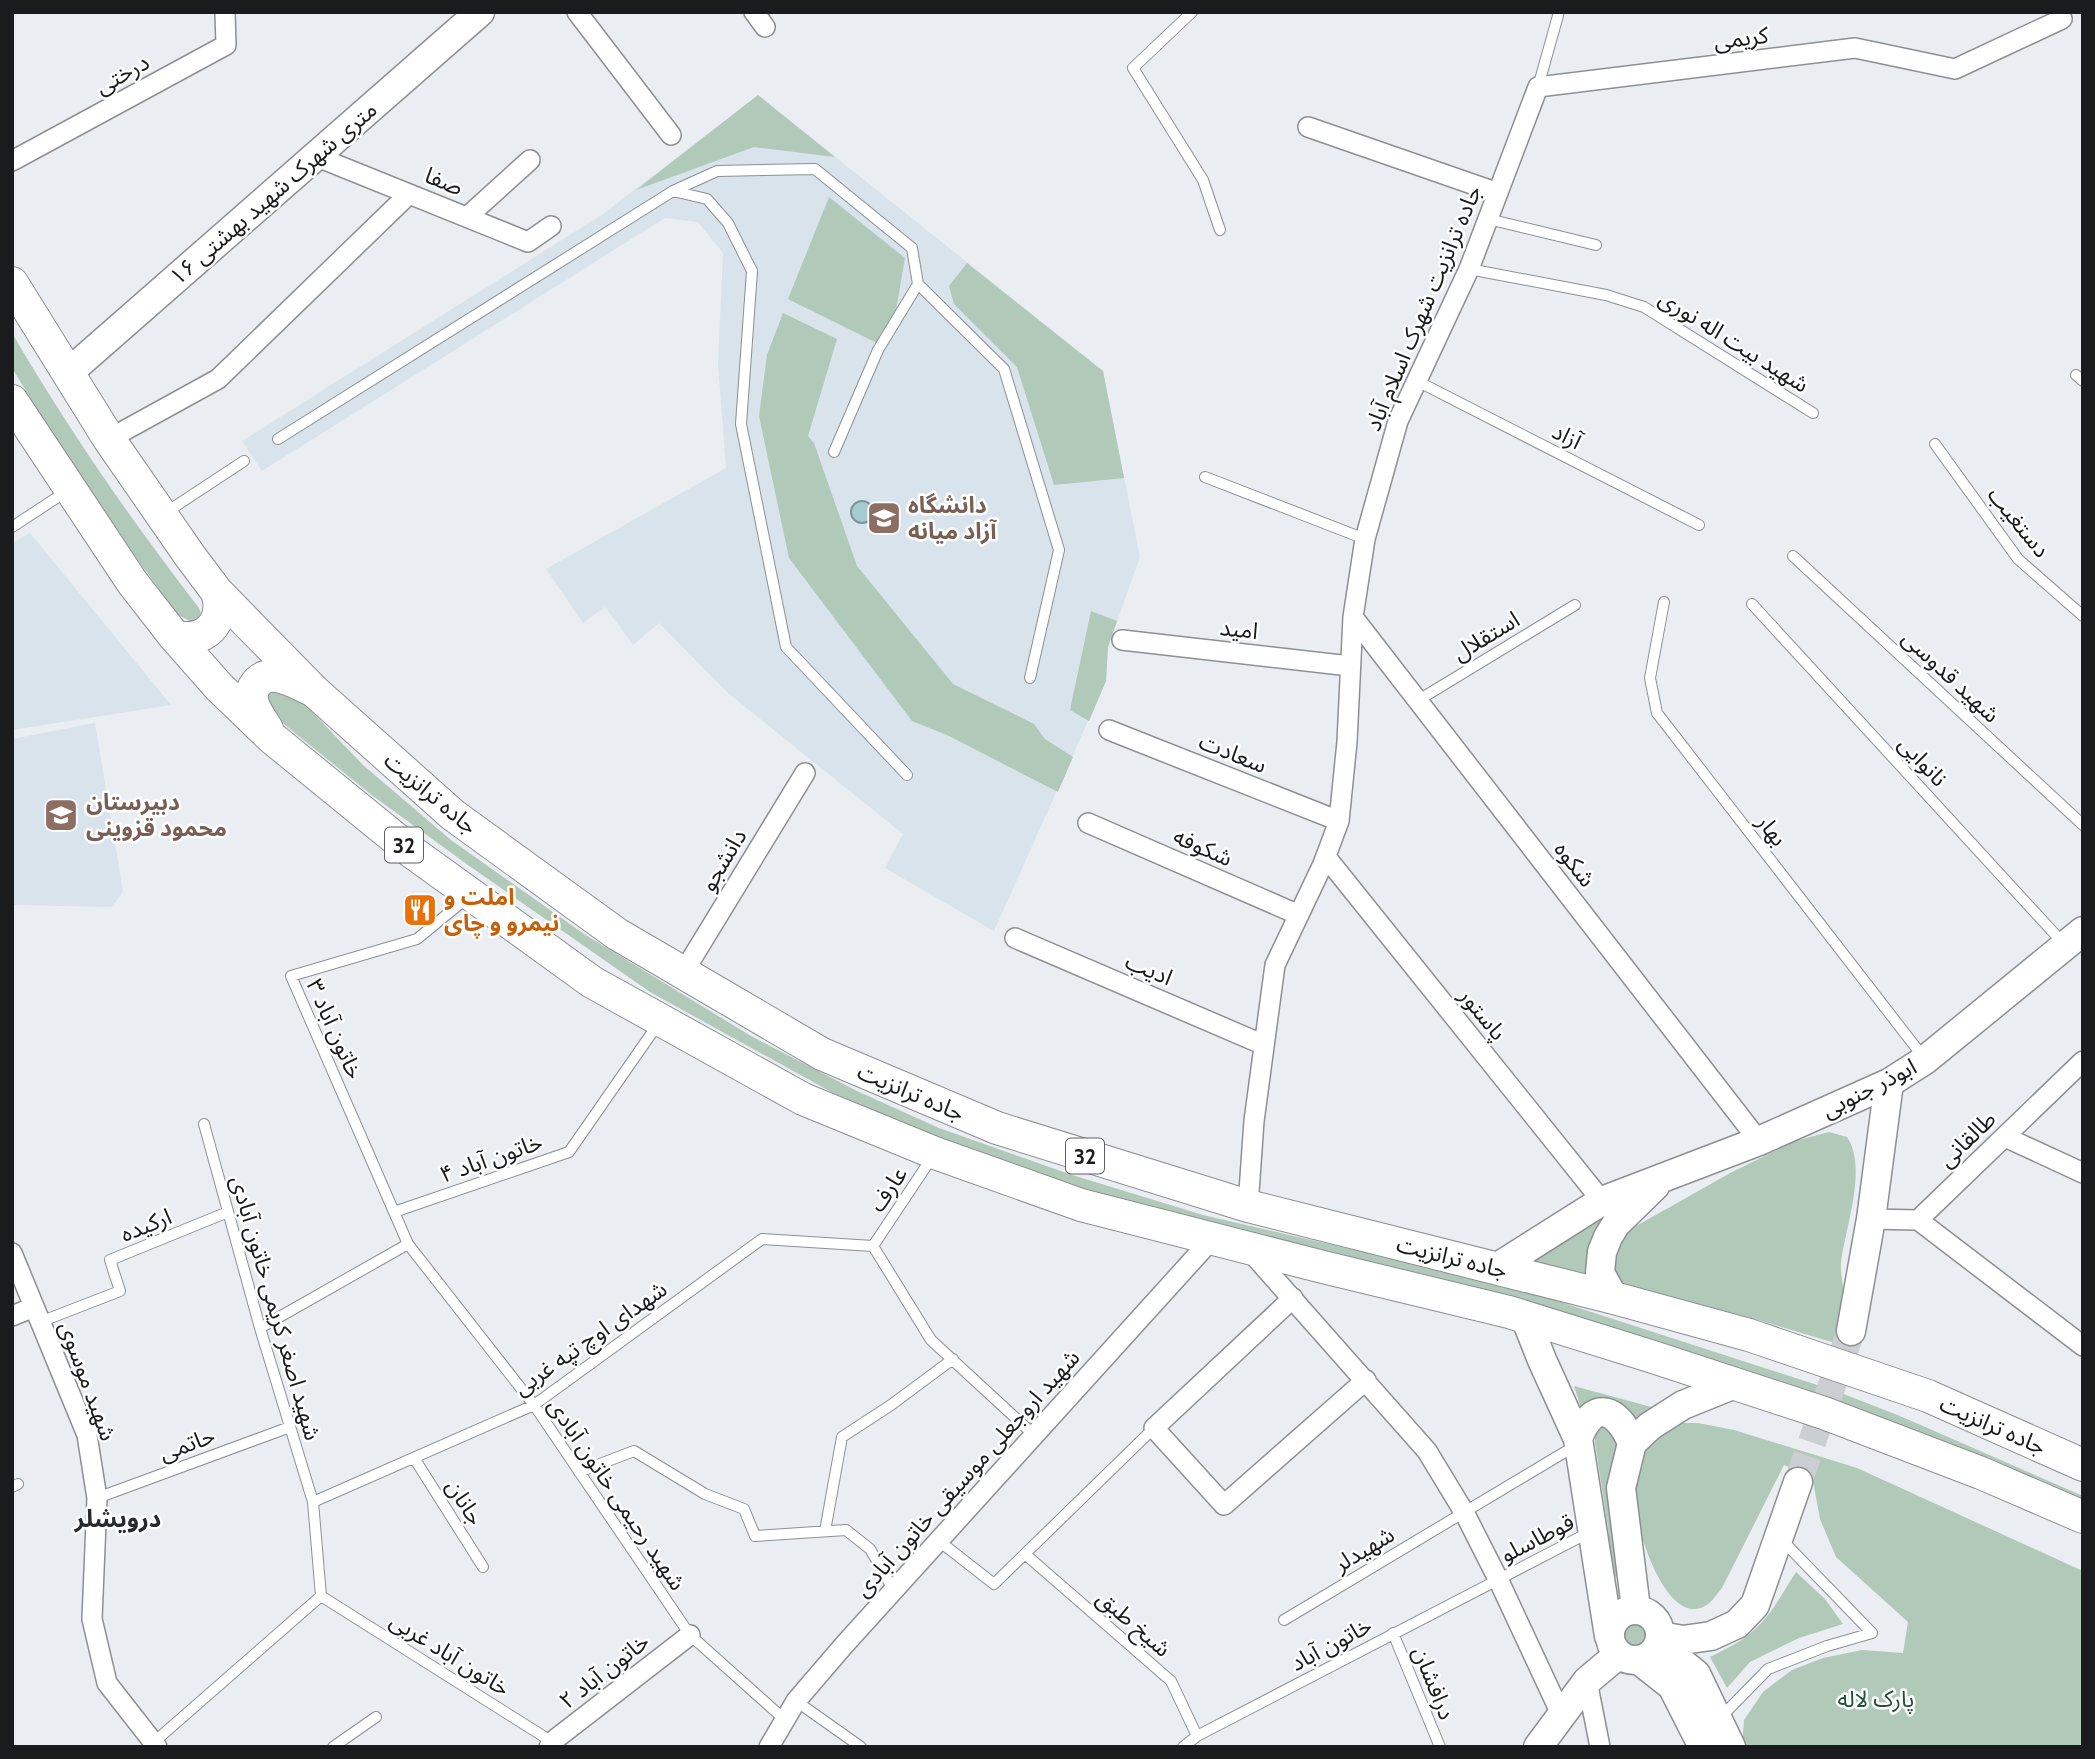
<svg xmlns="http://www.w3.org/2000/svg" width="2095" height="1759" font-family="Cabin,'Noto Sans Arabic',sans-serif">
  <rect width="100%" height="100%" fill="#eaeef2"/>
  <!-- built -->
  <path fill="#d8e3ec" d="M758,95L1103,371L1140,557L1108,647L1106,681L994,931L885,868L903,834L728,693L659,623L633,645L605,607L583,623L546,569L726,468L718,364L723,253L698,222L665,218L262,471L242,441L603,214Z
    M30,533L171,705L12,730V543Z
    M95,723L123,892L111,907L12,905V739Z"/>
  <!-- green -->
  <path fill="#b1c9b9" d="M758,95L835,157L754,147L636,190Z
    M829,197L905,258L896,310L877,343L788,299Z
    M967,263L1103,371L1124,478L1054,485L1017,367L954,304L949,286Z
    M783,313L837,339L808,436L814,443L857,566L953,684L1034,724L1045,739L1073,757L1058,792L947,735L912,721L789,558L759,416L767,355Z
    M12,333C68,429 131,520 199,608L201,614L196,621L191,622L177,614L80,480L12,368Z
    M1091,611L1117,621L1108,647L1106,681L1089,721L1070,710Z
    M266,688L295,694L363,765L451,840L584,934L751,1036L857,1091L939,1128L1069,1174L1203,1215L1450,1272L1542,1296L1836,1391L1900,1416L2083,1496V1508L990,1159L833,1093L650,992L468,865L373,796L274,716L268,708Z
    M1829,1132L1847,1137C1868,1168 1845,1228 1841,1263C1840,1274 1844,1285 1843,1295C1842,1311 1837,1327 1835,1343L1748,1317L1613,1282L1616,1247L1629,1230L1732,1172L1795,1141Z
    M1616,1201L1592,1284L1515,1263Z
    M1574,1386L1655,1408L1638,1425L1582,1411Z
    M1604,1419C1607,1423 1613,1428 1615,1432C1620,1448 1609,1469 1609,1485L1622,1575L1611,1578L1608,1528L1595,1443V1434Z
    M1679,1423H1698L1734,1430L1857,1468L2083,1571V1747H1742L1744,1720L1763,1692L1792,1670L1823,1658L1862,1650L1903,1653L1908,1622L1836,1557L1820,1519L1812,1476L1784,1465L1722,1588C1716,1595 1711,1604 1703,1607C1666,1624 1637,1531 1635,1505C1633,1485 1636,1454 1650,1438C1656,1431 1670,1427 1679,1423Z
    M1796,1572L1825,1599L1843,1624L1799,1638L1750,1662L1727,1688L1710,1657C1724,1650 1741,1642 1753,1631C1771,1616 1783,1592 1796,1572Z
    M1631,1614L1644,1615L1654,1624L1651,1649L1626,1653L1616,1628L1619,1622Z"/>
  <!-- water -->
  <path fill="#a5cbd0" stroke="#7b969a" stroke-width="2" d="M851 512a11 11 0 1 1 22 0a11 11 0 1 1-22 0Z"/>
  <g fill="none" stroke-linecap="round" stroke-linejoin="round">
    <!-- secondary-tunnel -->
    <path stroke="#cbced2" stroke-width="28" stroke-dasharray="28 14" stroke-linecap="butt" d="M1798,1482L1851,1331"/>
    <!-- lane casing -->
    <g stroke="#8c9093" stroke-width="12">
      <path id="lane" d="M1192,12L1133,68L1203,180L1220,230
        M1538,87L1559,12
        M673,191L707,199L728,223L752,271L741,424L786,647L907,775
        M1488,219L1596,245
        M1469,269L1606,295L1644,307L1813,413
        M2076,375L2083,381
        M1417,381L1699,525
        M278,439L673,191L717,171L815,169L912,248L918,284L1004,369L1059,550L1030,678
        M1935,444L2018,559L2083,616
        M834,452L878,350L918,284
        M1205,477L1365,539
        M165,513L244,461
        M12,527L67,491
        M1793,556L2083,825
        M1664,602L1650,678L1657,713L1924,1058
        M1752,604L2064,944
        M1417,701L1575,605
        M204,1124L260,1328L313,1502
        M394,1212L569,1152L658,1024
        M408,1244L291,976L417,939L467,898
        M873,1246L933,1156
        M40,1322L120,1291L110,1260L228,1212
        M260,1328L408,1244L534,1405L690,1635L784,1719
        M414,1458L483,1567
        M579,1472L634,1451L705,1494L744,1509L755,1536L846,1530L870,1549L894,1591
        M12,1487L18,1484
        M97,1498L290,1427
        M825,1531L842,1437L891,1405L953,1359
        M939,1541L994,1584L1154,1428
        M1025,1554L1171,1681L1197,1736
        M321,1596L554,1743
        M1284,1620L1575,1446
        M1393,1633L1440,1747
        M796,1701L861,1747
        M1721,1717L1768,1669L1827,1646L1872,1633L1782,1540
        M153,1743L321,1596L313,1502L534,1405L762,1239L873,1246L931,1340L1034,1435
        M333,1747L376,1717
        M1183,1747L1197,1736L1588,1533"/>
    </g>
    <!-- street casing -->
    <g stroke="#8c9093" stroke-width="22">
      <path id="street" d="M577,12L671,135
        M754,12L765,27
        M1308,127L1498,193
        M315,156L528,242L551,226
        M12,161L226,45L225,12
        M467,217L530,160
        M109,439L218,379L409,194
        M1353,617L1759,1141
        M1122,640L1350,666
        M1109,730L1339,821
        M1088,823L1299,915
        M1326,857L1602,1201
        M1015,938L1264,1045
        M683,973L805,773
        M2005,1137L2083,1173
        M1248,1206L1254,1121L1275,965L1323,864L1339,821L1347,742L1353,617L1365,539L1398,421L1469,269L1538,87L1855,48L1955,69L2062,19
        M1871,1219L1918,1220L2083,1061
        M1918,1220L2083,1346
        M1250,1251L1427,1451L1464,1512L1498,1579L1561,1714
        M12,1253L87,1435L97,1498L92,1619L107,1683L157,1747
        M1293,1298L1154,1428L1224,1505L1366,1380
        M12,1316L34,1307
        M1587,1681L1600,1747
        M549,1747L553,1741L690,1635
        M769,1747L796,1701L845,1644L1212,1239"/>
    </g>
    <!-- secondary casing -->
    <g stroke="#8c9093" stroke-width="31">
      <path id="secondary" d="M67,374L480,12
        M1496,1268L1602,1201L1759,1141L1889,1083L1925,1060L2083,931
        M1614,1298L1600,1273L1602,1252L1608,1237L1616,1224L1655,1186
        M1525,1317L1542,1360L1578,1439L1609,1636
        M1851,1331L1871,1219L1889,1083
        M1578,1439C1593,1397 1618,1409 1632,1443
        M1636,1609L1621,1488L1632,1443L1650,1426L1683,1405L1735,1384
        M1610 1635a25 25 0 1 1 50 0a25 25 0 1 1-50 0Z
        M1660,1636L1683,1640L1711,1636L1737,1624L1755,1605L1798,1482
        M1659,1644L1696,1674L1731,1747
        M1639,1660L1672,1686L1703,1747
        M1538,1747L1587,1681L1619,1654"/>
    </g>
    <!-- primary casing -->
    <g stroke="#8c9093" stroke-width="34">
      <path id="primary" d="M12,283L109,439L190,556L217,592L314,691L453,815L617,934L822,1054L997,1128L1248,1206L1614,1298L1749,1335L1928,1396L2083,1465
        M12,401L132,582L174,636L219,687L272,738L412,852L592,982L803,1099L935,1153L1081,1205L1323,1267L1509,1312L1650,1356L1824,1413L1981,1473L2083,1517
        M174,636C204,645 227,622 217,592
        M267,729C262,721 256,713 253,704C251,698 251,693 254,687C266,665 293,681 310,689"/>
    </g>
    <!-- lane -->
    <use href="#lane" stroke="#fff" stroke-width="10"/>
    <!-- street -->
    <use href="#street" stroke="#fff" stroke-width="19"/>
    <!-- secondary -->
    <use href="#secondary" stroke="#fff" stroke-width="28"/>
    <!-- primary -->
    <use href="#primary" stroke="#fff" stroke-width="32"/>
  </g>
  <!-- icons -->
  <defs>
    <g id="university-square" transform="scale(1.75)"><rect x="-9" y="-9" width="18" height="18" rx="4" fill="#8d6e63" stroke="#fff"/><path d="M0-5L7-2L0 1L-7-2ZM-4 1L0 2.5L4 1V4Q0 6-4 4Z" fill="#fff"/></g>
    <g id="school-square" transform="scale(1.75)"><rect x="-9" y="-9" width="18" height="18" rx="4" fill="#8d6e63" stroke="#fff"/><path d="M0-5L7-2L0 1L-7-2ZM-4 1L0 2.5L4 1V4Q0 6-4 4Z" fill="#fff"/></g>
    <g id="restaurant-square" transform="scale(1.75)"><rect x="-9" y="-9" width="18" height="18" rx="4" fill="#e8710a" stroke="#fff"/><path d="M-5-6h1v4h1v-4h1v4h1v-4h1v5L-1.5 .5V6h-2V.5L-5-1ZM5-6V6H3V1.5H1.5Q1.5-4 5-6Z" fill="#fff"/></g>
  </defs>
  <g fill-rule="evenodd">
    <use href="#university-square" x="884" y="518"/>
    <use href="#school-square" x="61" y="815"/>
    <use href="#restaurant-square" x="420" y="910"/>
  </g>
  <g text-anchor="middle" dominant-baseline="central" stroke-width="5" stroke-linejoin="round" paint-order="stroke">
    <!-- shield labels -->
    <g fill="#fff" stroke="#5e5f60" stroke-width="2">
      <rect x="385" y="827.5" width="38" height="35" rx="5"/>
      <rect x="1066" y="1138.5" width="38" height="35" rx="5"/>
    </g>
    <g font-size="21" font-weight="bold" fill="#191b1c">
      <text x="404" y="845">32</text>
      <text x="1085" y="1156">32</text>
    </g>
    <!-- street labels -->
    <g font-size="23" fill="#191b1c" stroke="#fff">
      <text transform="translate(1741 38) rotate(-7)">کریمی</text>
      <text transform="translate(122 74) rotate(-29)">درختی</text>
      <text transform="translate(444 181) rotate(22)">صفا</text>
      <text transform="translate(273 193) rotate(-41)">۱۶ متری شهرک شهيد بهشتی</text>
      <text transform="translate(1423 308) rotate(-67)">جاده ترانزیت شهرک اسلام آباد</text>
      <text transform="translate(1734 341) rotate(32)">شهید بیت اله نوری</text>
      <text transform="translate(1567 436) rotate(27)">آزاد</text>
      <text transform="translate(2019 522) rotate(51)">دستغیب</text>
      <text transform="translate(1239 629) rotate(6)">امید</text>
      <text transform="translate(1486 636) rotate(-31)">استقلال</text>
      <text transform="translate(1951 676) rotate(43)">شهید قدوسی</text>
      <text transform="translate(1233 753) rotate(22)">سعادت</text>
      <text transform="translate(1923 761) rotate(47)">نانوایی</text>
      <text transform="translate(431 793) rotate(40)">جاده ترانزیت</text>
      <text transform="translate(1772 830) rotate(52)">بهار</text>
      <text transform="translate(1203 847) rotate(24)">شکوفه</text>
      <text transform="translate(723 860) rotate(-59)">دانشجو</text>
      <text transform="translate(1575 864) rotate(52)">شکوه</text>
      <text transform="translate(1149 969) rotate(23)">ادیب</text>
      <text transform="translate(1483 1014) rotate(51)">پاستور</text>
      <text transform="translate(335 1029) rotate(66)">خاتون آباد ۳</text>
      <text transform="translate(1869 1088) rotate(-27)">ابوذر جنوبی</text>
      <text transform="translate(911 1092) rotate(23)">جاده ترانزیت</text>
      <text transform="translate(1967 1139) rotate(-44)">طالقانی</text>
      <text transform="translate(491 1158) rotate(-19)">خاتون آباد ۴</text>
      <text transform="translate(888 1189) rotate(-56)">عارف</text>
      <text transform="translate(146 1225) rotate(-22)">ارکیده</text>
      <text transform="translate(1452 1257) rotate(14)">جاده ترانزیت</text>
      <text transform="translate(276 1308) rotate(74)">شهید اصغر کریمی خاتون آبادی</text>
      <text transform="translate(590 1338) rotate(-35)">شهدای اوچ تپه غربی</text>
      <text transform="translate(88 1381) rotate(70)">شهید موسوی</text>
      <text transform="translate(1993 1425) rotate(24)">جاده ترانزیت</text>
      <text transform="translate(187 1444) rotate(-20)">حاتمی</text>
      <text transform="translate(967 1473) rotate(-48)">شهید اروجعلی موسیقی خاتون آبادی</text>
      <text transform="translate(617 1494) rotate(56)">شهید رحیمی خاتون آبادی</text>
      <text transform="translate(465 1502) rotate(58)">جانان</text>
      <text transform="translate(1537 1538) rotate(-27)">قوطاسلو</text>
      <text transform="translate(1364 1549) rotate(-31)">شهیدلر</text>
      <text transform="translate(1134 1623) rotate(41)">شیخ طبق</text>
      <text transform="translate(1331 1644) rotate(-28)">خاتون آباد</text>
      <text transform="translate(450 1654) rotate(32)">خاتون آباد غربی</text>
      <text transform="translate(604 1671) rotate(-38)">خاتون آباد ۲</text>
      <text transform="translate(1434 1683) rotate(68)">درافشان</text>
    </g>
    <!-- education labels -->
    <g font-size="23" font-weight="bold" fill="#785e54" stroke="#fff" text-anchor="start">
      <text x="908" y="505">دانشگاه<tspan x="908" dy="26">آزاد میانه</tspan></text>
      <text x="86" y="802">دبیرستان<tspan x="86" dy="26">محمود قزوینی</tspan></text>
    </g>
    <!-- food labels -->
    <g font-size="23" font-weight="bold" fill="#c56008" stroke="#fff" text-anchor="start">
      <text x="444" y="897">املت و<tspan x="444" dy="26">نیمرو و چای</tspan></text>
    </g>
    <!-- park labels -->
    <g font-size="23" fill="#215237" stroke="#fff">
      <text x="1876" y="1699">پارک لاله</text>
    </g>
    <!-- neighbourhood labels -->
    <g font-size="24" font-weight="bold" fill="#262a2d" stroke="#fff">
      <text x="118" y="1518">درویشلر</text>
    </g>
  </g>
  <!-- border -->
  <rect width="2095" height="1759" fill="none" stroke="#191b1c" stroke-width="28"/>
</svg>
